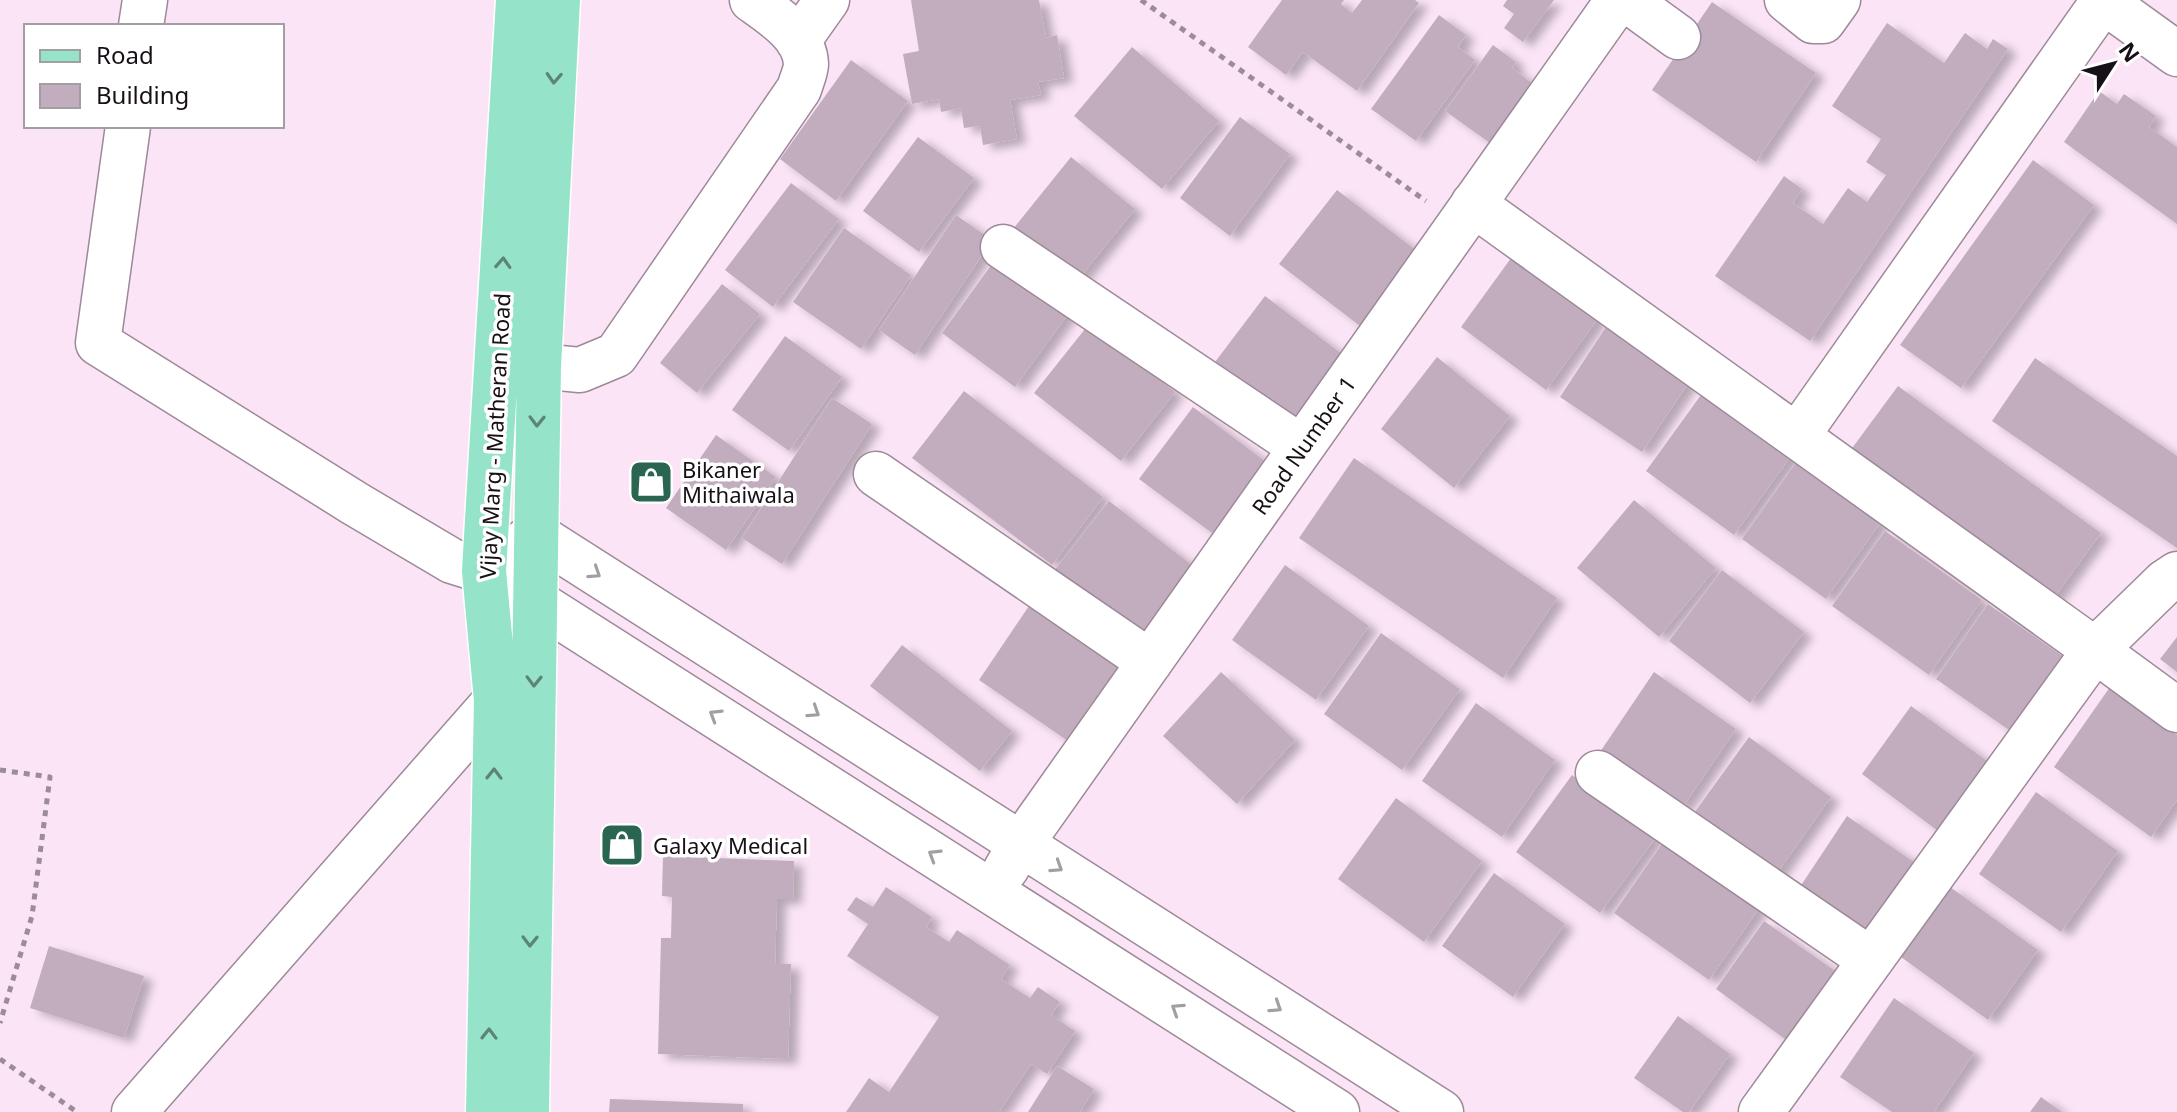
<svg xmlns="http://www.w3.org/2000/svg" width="2177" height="1112" font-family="'Noto Sans',sans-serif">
  <defs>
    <filter id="shadow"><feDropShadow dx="9" dy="5" stdDeviation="4" flood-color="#0004"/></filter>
  </defs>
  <rect width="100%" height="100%" fill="#fae4f5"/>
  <!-- building -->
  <path fill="#c1adbd" filter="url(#shadow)" d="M911,0H1039L1046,38L1057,35L1064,78L1038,82L1041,95L1010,100L1017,139L983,145L980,126L964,128L961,108L941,112L939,99L912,104L903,54L919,51Z
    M1282,0H1344L1341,4L1352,13L1362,0H1415L1419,3L1357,91L1303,52L1286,75L1248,47Z
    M1507,0H1554L1523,42L1504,28L1514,14L1503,6Z
    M1712,2L1816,73L1756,162L1652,90Z
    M1439,15L1466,35L1458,47L1475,60L1416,141L1371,109Z
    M1887,23L1944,63L1965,33L1987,49L1993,39L2008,49L1810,341L1715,276L1784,176L1802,189L1793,203L1823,224L1848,188L1867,202L1886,175L1866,162L1881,139L1832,106Z
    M1493,45L1516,62L1512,68L1533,84L1490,143L1445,111Z
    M1132,47L1219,121L1162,189L1074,116Z
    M851,60L908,101L836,201L780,159Z
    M2099,91L2117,104L2124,94L2156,116L2149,127L2177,147V224L2064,142Z
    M1240,117L1290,154L1230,236L1180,198Z
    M918,137L974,178L919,252L863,211Z
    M1071,157L1135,209L1077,281L1013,229Z
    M2033,160L2094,205L1961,388L1900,345Z
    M791,183L839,219L773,307L725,270Z
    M1337,190L1421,254L1364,329L1279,264Z
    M956,215L992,240L915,355L879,330Z
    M844,228L911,275L861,349L793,302Z
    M1514,254L1599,317L1546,390L1461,327Z
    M997,257L1071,310L1015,387L942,333Z
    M722,284L760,314L697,393L660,363Z
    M1265,296L1342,354L1289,424L1212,366Z
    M1089,324L1175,392L1121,461L1034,393Z
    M1608,324L1691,379L1642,452L1560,397Z
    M785,336L842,377L789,451L732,410Z
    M1437,357L1510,416L1454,488L1381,429Z
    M2035,358L2177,456V548L1992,421Z
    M1898,386L2101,533L2050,603L1847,455Z
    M1706,388L1794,452L1734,535L1646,471Z
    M964,391L1103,497L1052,565L912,458Z
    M832,398L872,424L782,564L742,538Z
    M1193,407L1265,461L1212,533L1139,479Z
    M716,435L776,477L726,550L666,508Z
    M1354,458L1557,598L1503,678L1299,538Z
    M1797,461L1881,522L1826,599L1742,539Z
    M1634,500L1716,568L1659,637L1577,568Z
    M1109,501L1201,572L1144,645L1053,572Z
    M1885,531L1982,600L1929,675L1832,606Z
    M1285,565L1369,626L1316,700L1232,640Z
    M1722,570L1804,632L1750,703L1669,641Z
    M1031,603L1121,664L1068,741L979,680Z
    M1988,604L2071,662L2019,737L1936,679Z
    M1381,633L1460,689L1402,770L1324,714Z
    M2177,637V672L2160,659Z
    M902,645L1012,731L980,771L870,686Z
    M1221,672L1295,740L1237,804L1163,736Z
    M1654,672L1736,729L1682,808L1600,752Z
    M2110,687L2177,735V800L2151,837L2054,767Z
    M1476,703L1555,760L1502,837L1422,781Z
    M1911,706L1997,768L1946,837L1862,774Z
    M1749,737L1831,797L1772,880L1689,820Z
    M1572,775L1656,837L1600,913L1516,852Z
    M2036,792L2118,851L2061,932L1979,874Z
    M1396,798L1482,861L1424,942L1338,879Z
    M1847,816L1924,869L1875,942L1798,890Z
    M1664,841L1760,907L1709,980L1614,913Z
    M663,856L794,861L793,899H777L775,964H791L788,1059L658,1054L661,938H671L672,897L662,896Z
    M1494,873L1565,924L1513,997L1442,946Z
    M886,887L932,917L926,927L949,942L957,930L1010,965L1001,979L1030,998L1038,987L1060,1002L1051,1015L1075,1031L1047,1074L1031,1064L999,1112H846L869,1078L889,1092L939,1017L847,956L868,924L847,910L856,897L873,907Z
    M1950,887L2038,950L1988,1020L1901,957Z
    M1764,921L1838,973L1789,1042L1716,989Z
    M49,946L144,976L124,1038L30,1008Z
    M1894,998L1974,1053L1934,1112H1892L1840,1077Z
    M1678,1016L1730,1054L1689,1112H1683L1634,1078Z
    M1057,1066L1094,1089L1080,1112H1028Z
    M2041,1097L2062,1112H2030Z
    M610,1099L743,1104V1112H609Z"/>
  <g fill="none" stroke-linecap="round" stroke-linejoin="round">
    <!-- minor casing -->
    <g stroke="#9d8999" stroke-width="47">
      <path id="minor" d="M1627,0L1678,37
        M1787,0L1813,21H1823L1838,0
        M2102,0L2177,54
        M141,26L145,0
        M798,41L827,0
        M128,126L98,343L354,503L452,561L484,571L535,601L1337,1112
        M1473,204L2095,650L2165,582L2177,574
        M1003,247L1301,447
        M539,366L580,370L616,355L799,89C801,82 806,71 806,64C805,35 773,15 752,0
        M1797,436L2104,0
        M876,474L1150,662
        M484,571L535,534L1441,1112
        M1598,773L1871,960
        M1006,869L1021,844L1618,0
        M134,1112L496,700
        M1761,1112L2095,650L2177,710"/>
    </g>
    <!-- major casing -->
    <g stroke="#fff" stroke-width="47">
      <path id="major" d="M488,1112L496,700L484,571L518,0
        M527,1112L539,366L558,0"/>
    </g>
    <!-- path -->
    <path stroke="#9c8c99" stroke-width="5" stroke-dasharray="6 6" stroke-linecap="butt" d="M1141,0L1426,201
      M0,770L50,777L32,916L0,1023
      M0,1059L77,1112"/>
    <!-- minor -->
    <use href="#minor" stroke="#fff" stroke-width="44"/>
    <!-- major -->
    <use href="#major" stroke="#95e3c9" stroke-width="44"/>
  </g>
  <!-- one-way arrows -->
  <defs><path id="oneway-chevron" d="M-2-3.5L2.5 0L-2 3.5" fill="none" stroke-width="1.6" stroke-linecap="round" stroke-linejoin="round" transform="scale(2)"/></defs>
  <g stroke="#5c8478">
    <use href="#oneway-chevron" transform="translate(554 78) rotate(93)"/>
    <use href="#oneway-chevron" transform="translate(503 263) rotate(-87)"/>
    <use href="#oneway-chevron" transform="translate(537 421) rotate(91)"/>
    <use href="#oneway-chevron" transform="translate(534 681) rotate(91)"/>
    <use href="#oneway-chevron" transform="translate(494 774) rotate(-89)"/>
    <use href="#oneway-chevron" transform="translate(530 941) rotate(91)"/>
    <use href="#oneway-chevron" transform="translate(489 1034) rotate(-89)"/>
  </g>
  <g stroke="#a29fa2">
    <use href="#oneway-chevron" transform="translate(595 573) rotate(33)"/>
    <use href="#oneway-chevron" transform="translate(814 712) rotate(33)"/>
    <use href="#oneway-chevron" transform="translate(715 715) rotate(-148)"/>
    <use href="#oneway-chevron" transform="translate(934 855) rotate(-148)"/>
    <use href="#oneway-chevron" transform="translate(1057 867) rotate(33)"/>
    <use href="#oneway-chevron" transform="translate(1276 1007) rotate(33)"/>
    <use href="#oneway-chevron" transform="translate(1177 1009) rotate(-147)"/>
  </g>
  <!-- icons -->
  <defs>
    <g id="shop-square" transform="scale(2.3)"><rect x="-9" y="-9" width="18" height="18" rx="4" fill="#296550" stroke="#fff"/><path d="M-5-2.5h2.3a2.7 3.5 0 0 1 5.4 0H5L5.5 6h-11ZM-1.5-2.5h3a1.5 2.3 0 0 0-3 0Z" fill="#fff"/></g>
  </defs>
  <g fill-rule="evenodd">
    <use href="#shop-square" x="651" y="482"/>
    <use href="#shop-square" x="622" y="845"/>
  </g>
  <g text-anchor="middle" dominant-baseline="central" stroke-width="7" stroke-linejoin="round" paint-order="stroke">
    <!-- street labels -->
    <g font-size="22" fill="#171016" stroke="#fff">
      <text transform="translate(494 436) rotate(-87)">Vijay Marg - Matheran Road</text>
      <text transform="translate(1303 445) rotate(-55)">Road Number 1</text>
    </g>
    <!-- poi labels -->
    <g font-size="22" fill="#171016" stroke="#fff" text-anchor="start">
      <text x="682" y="469">Bikaner<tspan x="682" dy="25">Mithaiwala</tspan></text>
      <text x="653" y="845">Galaxy Medical</text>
    </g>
  </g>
  <!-- legend -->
  <rect x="24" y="24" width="260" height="104" fill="#ffffff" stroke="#a29fa2" stroke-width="2"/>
  <rect x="40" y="50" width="40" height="12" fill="#95e3c9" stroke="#a29fa2" stroke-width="2"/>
  <text x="96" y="64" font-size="24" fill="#171016">Road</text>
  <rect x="40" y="84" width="40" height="24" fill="#c1adbd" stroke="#a29fa2" stroke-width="2"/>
  <text x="96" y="104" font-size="24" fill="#171016">Building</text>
  <!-- north arrow -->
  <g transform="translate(2113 64) rotate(54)" stroke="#ffffff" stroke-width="6" paint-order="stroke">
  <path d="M0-6L14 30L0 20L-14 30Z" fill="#171016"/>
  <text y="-12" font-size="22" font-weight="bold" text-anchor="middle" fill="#171016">N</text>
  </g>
</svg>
